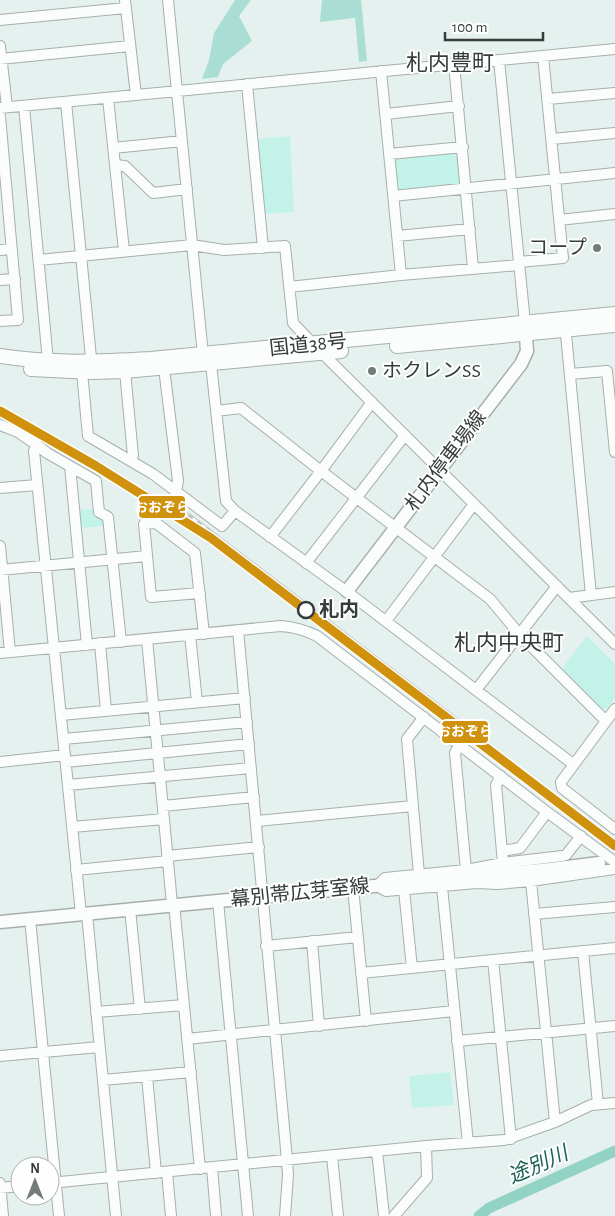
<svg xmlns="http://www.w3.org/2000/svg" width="615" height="1216" font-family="'Alegreya Sans','Noto Sans JP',sans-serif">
  <rect width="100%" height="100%" fill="#e5f1ee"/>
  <!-- green -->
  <path fill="#c3f3e8" d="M290,136L294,212L265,214L258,139Z
    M457,152L459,154L462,183L460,185L400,191L397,189L395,160L397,158Z
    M95,509V516L104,520V526L80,528L78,510Z
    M587,636L615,664V698L607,709H600L561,670Z
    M450,1072L454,1105L412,1108L409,1076Z"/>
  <!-- forest -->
  <path fill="#aaded4" d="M235,0H251L239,16L252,41L223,64L218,77L202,79L209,60L214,33Z
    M322,0H361L367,61L359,62L355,18L320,22Z"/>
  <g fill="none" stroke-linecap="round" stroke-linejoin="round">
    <!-- river -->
    <path stroke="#93d3c6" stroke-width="11" d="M479,1216L489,1208L615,1151"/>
    <!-- minor casing -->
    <g stroke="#a6afad" stroke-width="12">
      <path id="minor" d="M125,0L136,95
        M168,0L203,355L211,364L226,501L235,511L354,597L573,764
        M0,20L126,8
        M0,46L7,107
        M0,59L130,46
        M499,60L525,323
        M454,64L473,268
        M381,71L401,275
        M247,84L263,248
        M108,98L124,251
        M548,99L615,93
        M66,102L92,368
        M24,106L48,361
        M0,108L615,49
        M386,114L459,106
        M0,116L18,320L0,321
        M552,139L615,133
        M113,148L182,141
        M389,154L463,147
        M115,165L125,166L153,193L187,189
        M393,196L615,173
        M559,220L615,214
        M397,236L470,229
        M0,250L12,249
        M39,260L192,245L224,250L285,246L293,323L313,344L615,644
        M519,262L563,258L543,56
        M0,280L15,279
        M289,287L401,275L519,265
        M565,324L591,595
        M164,368L178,481L176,491
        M125,371L133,456L131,461
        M82,372L88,436L153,474L222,526L235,511
        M570,374L607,371L615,452
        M216,411L241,408L321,471L490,599L520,635L606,721
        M0,425L18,432L37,445L34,451L81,914
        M37,445L47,453L96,481L99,512L108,517L121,642
        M70,466L87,645
        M0,488L37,485
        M270,537L321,471L372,402
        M0,546L10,652
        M306,563L405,435
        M0,570L147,556
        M200,593L151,597L144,524L156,523L195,553L204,634
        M569,598L615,592
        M386,621L474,504
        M238,630L287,1160L288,1175L285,1216
        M190,635L197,702
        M147,639L172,904
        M100,643L106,711
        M0,653L281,626C295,627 305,630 317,636L547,812L615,862
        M476,690L557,586
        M615,709L561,782L562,788L615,829
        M61,715L245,698
        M64,739L247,722
        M459,745L455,753L466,870
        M0,762L65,755
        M66,762L249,744
        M501,776L496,785L503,863
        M68,785L251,768
        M163,806L254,797
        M257,821L413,806
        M72,827L164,819
        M581,836L566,855L562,856L503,863L466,870L385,878L377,886L386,891L476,883L498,884L531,881L615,869
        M502,851L520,848L547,812
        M167,856L259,847
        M76,870L168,861
        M419,874L407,739L424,717
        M531,881L555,1122
        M442,887L468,1143
        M353,888L366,1021
        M404,890L412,968
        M218,901L248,1216
        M174,904L200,1169
        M130,909L140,1009
        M87,914L116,1216
        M534,914L615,907
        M30,919L59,1216
        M312,941L319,1026
        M266,946L358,937
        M583,951L598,1104
        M493,960L511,1139
        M361,973L615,948
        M96,1012L184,1005
        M187,1039L454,1011
        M457,1041L615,1026
        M0,1056L99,1047
        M147,1076L156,1173
        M103,1080L191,1072
        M377,1151L384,1216
        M332,1156L338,1216
        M212,1167L216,1216
        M167,1172L171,1216
        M0,1183L3,1216
        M50,1183L426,1146L504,1140L555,1122L591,1105L615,1103
        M0,1188L20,1186
        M394,1216L427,1178L426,1146"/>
    </g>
    <!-- major casing -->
    <g stroke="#a6afad" stroke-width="15">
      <path id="major" d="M347,591L521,364L527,351L525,323
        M0,922L551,869L599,863"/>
    </g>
    <!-- highway casing -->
    <g stroke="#a6afad" stroke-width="16">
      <path id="highway" d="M397,346L615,325
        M0,356C50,364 100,362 151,359L615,314
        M31,369L92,372L125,371L341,351"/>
    </g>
    <!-- minor -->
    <use href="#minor" stroke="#fbfdfc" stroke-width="10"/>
    <!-- major -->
    <use href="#major" stroke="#fbfdfc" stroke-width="12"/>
    <!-- highway -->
    <use href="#highway" stroke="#fbfdfc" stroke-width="14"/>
    <!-- rail casing -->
    <g stroke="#bdc1bf" stroke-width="4">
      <path id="rail" d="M96,466L190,516L477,735L551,797"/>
    </g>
    <!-- rail -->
    <use href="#rail" stroke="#fefefe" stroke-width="2" stroke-dasharray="5.5" stroke-linecap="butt"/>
    <!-- rail-1 casing -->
    <g stroke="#fefefe" stroke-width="12">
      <path id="rail-1" d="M0,411L96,466L211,538L615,846"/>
    </g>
    <!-- rail-1 -->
    <use href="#rail-1" stroke="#d0910c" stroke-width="9"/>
  </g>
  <!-- markers -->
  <g fill="#727c7a" stroke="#fefefe" stroke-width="2">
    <circle cx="597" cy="248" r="5"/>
    <circle cx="372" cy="371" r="5"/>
  </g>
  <circle fill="#fefefe" stroke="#343d3b" stroke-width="2.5" cx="306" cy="610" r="8"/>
  <g text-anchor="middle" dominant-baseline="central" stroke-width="4" stroke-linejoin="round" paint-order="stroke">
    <!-- poi labels -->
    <g font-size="20" fill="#343d3b" stroke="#fefefe" text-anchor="end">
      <text x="587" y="248">コープ</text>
      <text x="382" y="371" text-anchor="start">ホクレンSS</text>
    </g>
    <!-- street labels -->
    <g font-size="20" fill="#343d3b" stroke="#fefefe">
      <text transform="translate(308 345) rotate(-6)">国道38号</text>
      <text transform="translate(446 461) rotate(-53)">札内停車場線</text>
      <text transform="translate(300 893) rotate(-6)">幕別帯広芽室線</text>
    </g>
    <!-- stop labels -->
    <g font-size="20" font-weight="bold" fill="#343d3b" stroke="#fefefe" text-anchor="start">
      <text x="319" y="610">札内</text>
    </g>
    <!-- water labels -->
    <g font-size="21" font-style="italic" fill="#1a6155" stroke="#fefefe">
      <text transform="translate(538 1165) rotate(-24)">途別川</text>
    </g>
    <!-- quarter labels -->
    <g font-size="22" fill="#343d3b" stroke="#fefefe">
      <text x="450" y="63">札内豊町</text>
      <text x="509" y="643">札内中央町</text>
    </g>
  </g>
  <g stroke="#fefefe" stroke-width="2">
    <rect x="138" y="495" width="48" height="24" rx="5" fill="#d0910c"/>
    <rect x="441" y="720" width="48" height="24" rx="5" fill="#d0910c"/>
  </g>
  <g font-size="14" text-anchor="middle" font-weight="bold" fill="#fff">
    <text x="162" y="512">おおぞら</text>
    <text x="465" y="736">おおぞら</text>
  </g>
  <!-- north arrow -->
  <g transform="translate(35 1181)"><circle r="24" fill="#fefefe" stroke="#adb1b0"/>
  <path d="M0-4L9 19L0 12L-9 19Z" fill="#727c7a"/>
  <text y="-8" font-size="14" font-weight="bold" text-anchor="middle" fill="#343d3b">N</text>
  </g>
  <!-- scale -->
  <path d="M445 32v8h98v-8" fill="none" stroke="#343d3b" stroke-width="2.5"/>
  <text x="452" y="32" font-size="15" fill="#343d3b" stroke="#fefefe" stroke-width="4" paint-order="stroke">100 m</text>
</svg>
